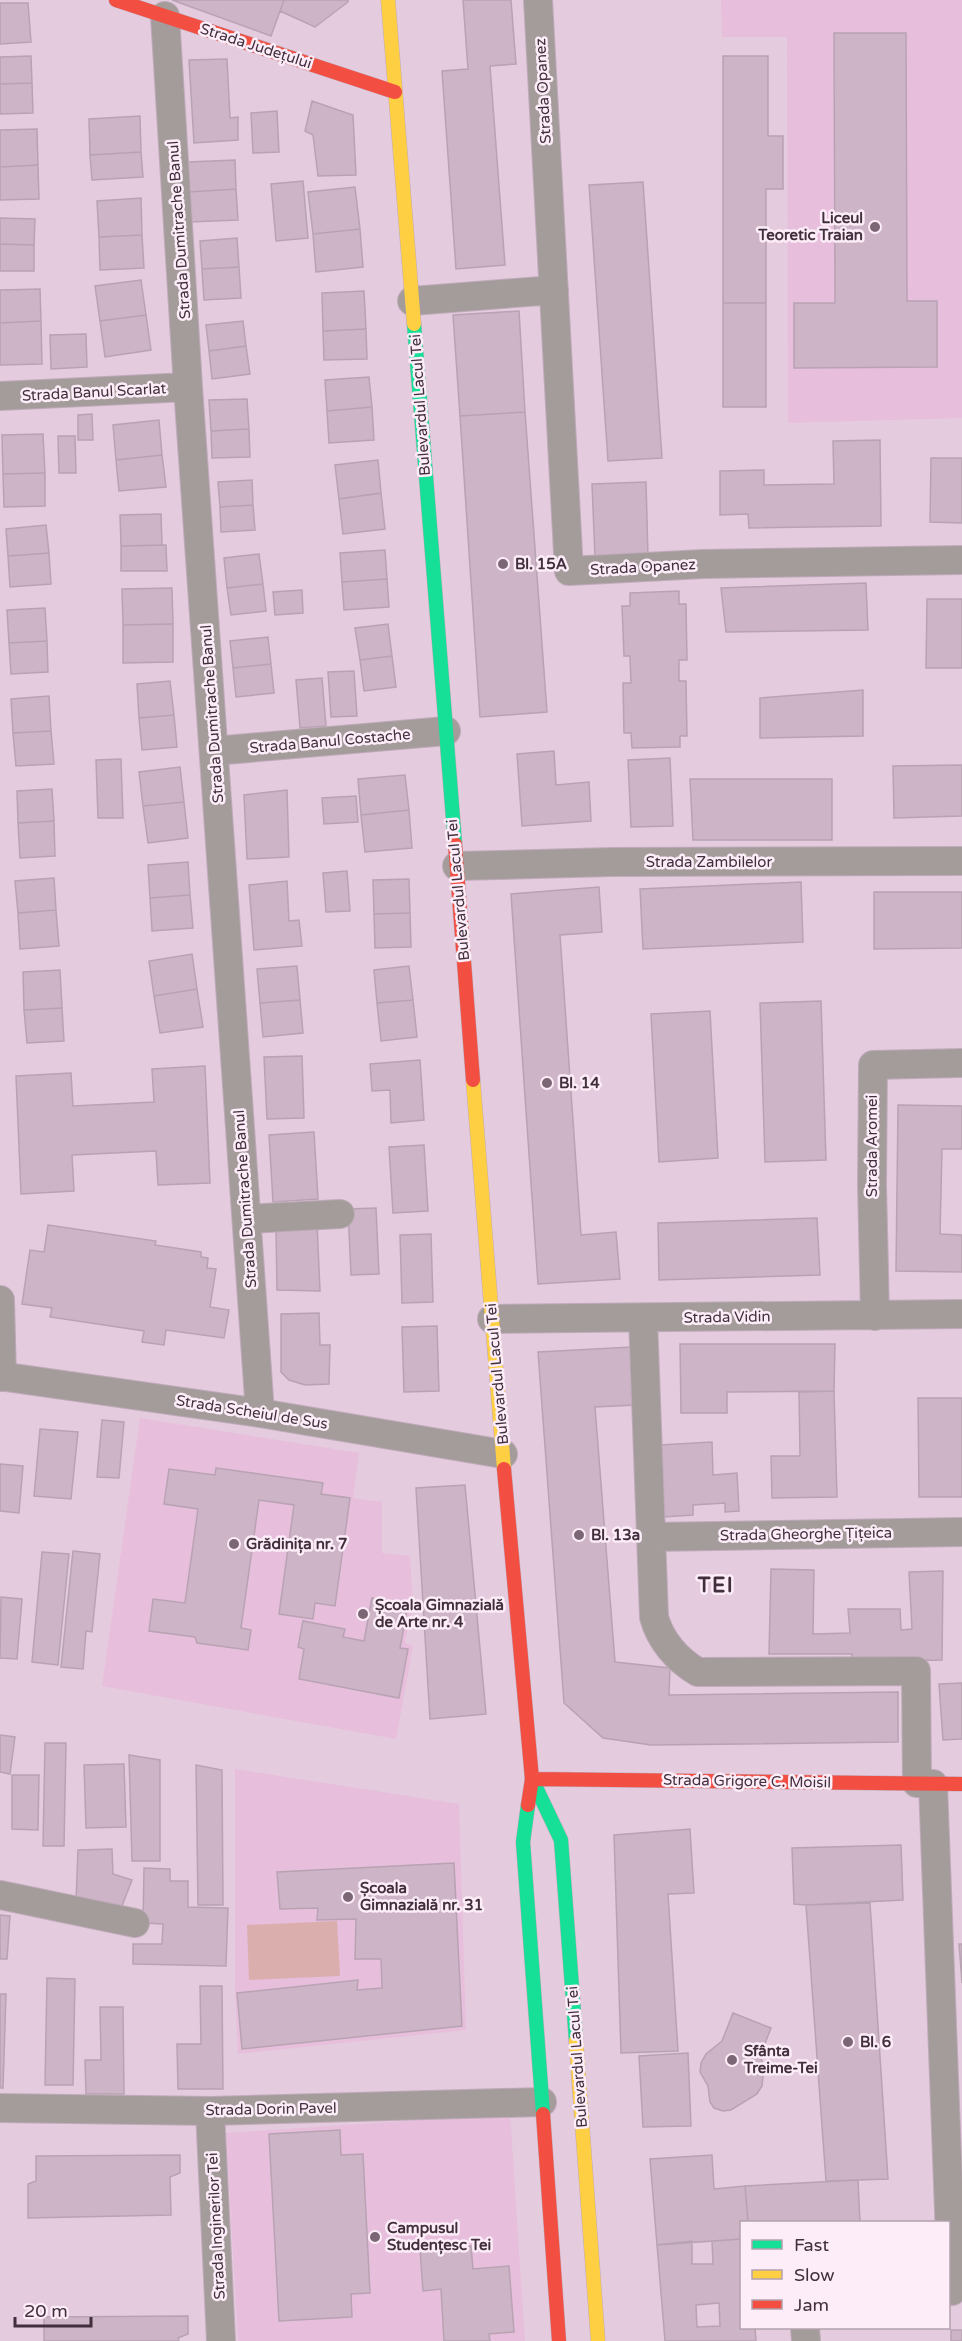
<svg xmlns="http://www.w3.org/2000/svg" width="962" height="2341" font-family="'Varela Round',sans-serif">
  <rect width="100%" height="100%" fill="#e5cbde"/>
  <!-- built -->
  <path fill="#e7bedc" d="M721,0H962V418L788,423L787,37H722Z
    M140,1418L359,1453L353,1498L382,1502V1553L410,1556L413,1603L405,1643L413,1646L396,1739L102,1686Z
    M235,1769L459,1804L466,2030L238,2054L235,1990Z
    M510,2114L525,2341H238L226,2133Z"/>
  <!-- green -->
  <path fill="#dbaeae" d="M337,1921L340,1976L249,1980L247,1925Z"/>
  <!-- building -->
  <path fill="#cdb4c7" stroke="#b8a3b3" stroke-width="1.5" fill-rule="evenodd" d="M172,0H284L271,36Z
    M284,0H348V2L315,27L280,11Z
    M463,0H511L516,64L490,66L505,265L456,269L442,71L468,69Z
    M0,3H28L31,42L0,44Z
    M834,33H906L907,301H937V367L794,368V303H835Z
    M31,56L32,83L0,84V57Z
    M723,56H768V136H783V189H766V303H723Z
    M227,59L230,118L238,117V140L194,143L189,60Z
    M32,83L33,113L0,114V84Z
    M312,101L353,115L356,175L318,176L313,135L305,131Z
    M277,111L279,152L253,153L251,113Z
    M140,116L141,152L90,155L89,119Z
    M37,129L38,165L0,167V130Z
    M141,152L143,177L92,180L90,155Z
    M235,160L236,189L189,192L188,162Z
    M38,165L39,199L0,200V167Z
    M303,181L308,238L276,241L271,184Z
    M643,182L662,458L608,461L589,185Z
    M355,187L360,229L313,234L308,192Z
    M236,189L238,220L190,222L189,192Z
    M141,198L142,235L99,237L97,201Z
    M0,218L35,219L34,245L0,244Z
    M360,229L363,267L316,272L313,234Z
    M142,235L144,268L100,270L99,237Z
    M237,238L239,267L202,269L200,241Z
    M0,244L34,245V271H0Z
    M239,267L241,298L204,300L202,269Z
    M141,280L146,315L100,321L95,286Z
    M40,289L41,321L0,323V290Z
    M364,291L366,329L323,331L322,293Z
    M723,303H766V407H723Z
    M519,311L525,412L460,416L453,315Z
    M146,315L151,350L105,357L100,321Z
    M41,321L42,364L0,365V323Z
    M243,321L246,346L209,351L206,325Z
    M366,329L367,359L324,360L323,331Z
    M86,334L87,367L51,369L50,335Z
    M246,346L250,374L212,379L209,351Z
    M369,377L372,407L327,411L325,380Z
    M247,399L249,429L211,431L209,400Z
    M372,407L374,440L329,443L327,411Z
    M525,412L547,712L480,717L460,416Z
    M92,414L93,440H78V415Z
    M159,420L162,455L116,460L113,425Z
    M249,429L250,457L212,458L211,431Z
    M43,434L45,473L3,474L2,435Z
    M58,436H75L76,473H59Z
    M880,440L881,526L749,528L748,514L720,515V471L764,470V485L834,484L833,441Z
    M162,455L166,487L119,491L116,460Z
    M931,458H962V523L930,522Z
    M378,460L381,493L339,499L335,465Z
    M45,473V506L4,507L3,474Z
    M252,480L253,505L220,507L218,482Z
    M646,482L648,557L595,558L592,484Z
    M381,493L385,529L343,534L339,499Z
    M253,505L255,530L221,532L220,507Z
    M161,514L162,545L121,546L120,515Z
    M46,525L49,553L8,556L6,529Z
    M166,545L167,571H121V546Z
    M385,550L387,579L342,582L340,553Z
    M49,553L51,584L10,587L8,556Z
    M259,554L263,584L227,588L224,558Z
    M387,579L389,607L344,610L342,582Z
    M866,583L868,630L726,632L721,588Z
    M263,584L266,611L231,615L227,588Z
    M172,588L173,624L123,625L122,589Z
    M302,590L303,613L275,615L273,592Z
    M679,591V604H686L687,660H679V681H686L687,736H680V747L632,748L631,733H624L623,683H631L630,656H624L622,606H630V593Z
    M927,599H962V668H926Z
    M45,608L47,641L9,643L7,610Z
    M173,624V662L123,663V625Z
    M388,624L392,656L360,660L355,628Z
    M268,637L271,664L233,668L230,641Z
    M47,641L48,672L11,674L9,643Z
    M392,656L396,687L364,691L360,660Z
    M271,664L274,693L236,697L233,668Z
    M354,671L357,716L331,717L328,672Z
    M322,678L326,726L300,728L296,680Z
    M170,681L174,715L139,718L137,684Z
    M863,690V736L760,738V698Z
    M49,696L51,731L13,733L11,699Z
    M174,715L177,747L142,750L139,718Z
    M51,731L54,764L16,766L13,733Z
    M554,751L556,785L589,782L591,821L522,826L517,754Z
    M670,758L673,826L631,827L628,760Z
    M121,759L123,818H98L96,760Z
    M962,765V816L894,818L893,766Z
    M180,767L184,802L143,806L139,772Z
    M405,775L409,810L361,815L358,779Z
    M690,779H832V840H693Z
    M52,789L54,821L18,823L17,791Z
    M287,790L289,857L247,859L244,795Z
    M356,796L358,822L324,824L322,798Z
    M184,802L188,838L148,843L143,806Z
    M409,810L412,848L365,852L361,815Z
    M54,821L55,856L20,858L18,823Z
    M188,862L190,895L150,898L148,865Z
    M347,871L350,911L326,912L323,873Z
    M54,878L56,910L18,913L15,881Z
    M409,879L410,913L374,914L373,880Z
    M287,881L289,921L299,920L302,946L254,950L249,885Z
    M801,882L803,942L643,949L640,889Z
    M599,887L602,932L560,935L581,1235L616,1232L620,1279L538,1284L511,894Z
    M874,892H962V948L874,949Z
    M190,895L193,928L152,931L150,898Z
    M56,910L59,946L20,949L18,913Z
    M410,913L411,947L375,948L374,914Z
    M192,954L197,989L154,996L149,961Z
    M297,966L300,1000L260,1003L257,969Z
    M409,966L413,1000L377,1003L374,970Z
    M60,970L62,1008L24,1010L23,972Z
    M197,989L203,1027L160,1033L154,996Z
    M300,1000L303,1033L263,1037L260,1003Z
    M413,1000L417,1037L381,1041L377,1003Z
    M821,1001L826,1160L765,1162L760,1003Z
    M62,1008L64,1041L27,1043L24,1010Z
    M710,1011L718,1158L659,1162L651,1014Z
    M302,1056L304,1118L267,1119L264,1057Z
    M420,1060L424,1120L391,1123L390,1090L372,1091L370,1064Z
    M205,1066L210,1183L158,1185L156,1151L72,1155L74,1191L21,1194L16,1076L71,1073L73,1106L154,1102L152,1069Z
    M898,1105L962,1106V1149H942L940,1234L962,1235V1272L896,1271Z
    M314,1132L318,1199L273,1202L269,1135Z
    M424,1145L428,1211L393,1213L389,1147Z
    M376,1208L379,1274L351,1275L348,1209Z
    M817,1218L820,1275L659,1280L658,1223Z
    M317,1223L320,1291L277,1290L276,1227Z
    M48,1225L156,1241L155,1245L201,1252V1257L208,1258L207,1268L216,1269L210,1307L229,1310L224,1338L166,1330L164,1345L142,1342L144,1331L50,1317L52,1308L22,1304L30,1250L44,1252Z
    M431,1234L433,1302L402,1303L400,1235Z
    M319,1313L320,1345H330L329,1384L305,1385L289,1380L281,1372V1314Z
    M437,1326L439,1391L404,1392L402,1327Z
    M680,1344H835L834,1391L727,1392V1413H681Z
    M632,1347L636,1405L595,1407L615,1662L670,1668L669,1695L898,1692V1742L651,1745L603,1738L564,1703L538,1352Z
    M834,1391L837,1497L772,1498L771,1456H800L799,1392Z
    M918,1398H962V1497H919Z
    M102,1420L124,1422L119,1478L97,1477Z
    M40,1429L78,1432L71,1499L34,1496Z
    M712,1442L713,1475L737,1473L739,1511L725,1512V1503L693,1505V1515L663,1517L660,1445Z
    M0,1464L23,1466L19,1513L0,1511Z
    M216,1468L323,1483L321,1494L350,1498L335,1606L315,1603L313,1619L279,1614L294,1505L259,1500L241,1628L251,1630L248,1650L197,1643L195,1637L149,1631L153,1599L185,1603L198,1509L164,1504L169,1469L215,1475Z
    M465,1485L486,1714L430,1719L416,1488Z
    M73,1551L100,1554L92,1632L86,1631L83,1669L61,1667Z
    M42,1552L69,1554L58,1665L32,1662Z
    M771,1569L814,1570L813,1634L850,1633L848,1609H900L901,1630L912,1629L909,1572L943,1571L942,1660L852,1662V1654H769Z
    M1,1597L22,1599L17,1659L0,1658Z
    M372,1598L408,1605L400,1648L408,1649L399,1698L299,1679L304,1649L298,1647L303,1621L345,1629L343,1637L364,1641Z
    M962,1683V1739L943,1740L939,1684Z
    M0,1735L15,1737L10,1774L0,1772Z
    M45,1743H66L64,1846H43Z
    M129,1755L160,1760V1861H132Z
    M124,1764L126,1827L86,1828L84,1765Z
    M196,1765L222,1770L223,1905H198Z
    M12,1775H39L38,1830L12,1829Z
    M690,1829L694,1893L668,1894L678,2051L621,2053L614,1835Z
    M901,1845L903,1900L806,1905L794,1904L792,1848Z
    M112,1849L113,1874L132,1880L120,1911L76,1902L78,1850Z
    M454,1863L462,2026L242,2049L237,1993L358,1980L357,1990L382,1988L381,1959H355L356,1919L317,1920L318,1908L280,1909L277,1872Z
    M144,1868L170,1869V1881H188V1907L228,1908L226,1966L133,1964V1944H162L163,1924L143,1923Z
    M870,1903L888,2179L826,2181L806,1905Z
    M0,1915L10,1916L7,1959H0Z
    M959,1944H962V1983Z
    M47,1978L75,1979L73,2085H45Z
    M200,1986H222L223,2089H178L177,2044H201Z
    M0,1994H6L3,2088H0Z
    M100,2007H123L124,2094H86L85,2060H101Z
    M733,2013L771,2028L760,2056L764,2067L762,2086L757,2094L731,2110L723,2111L714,2108L710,2102L708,2086L700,2072L701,2063L706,2054L722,2041Z
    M688,2053L691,2126L643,2127L639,2056Z
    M340,2130L341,2155L363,2154L370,2293L351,2294L352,2317L279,2321L269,2134Z
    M180,2155V2173L170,2177L171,2215L28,2218V2184L36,2181V2156Z
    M712,2155L714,2189L745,2186L748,2222H742V2239L657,2245L650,2159Z
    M858,2180L860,2222H748L745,2186Z
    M742,2239V2328H755L756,2341H665L657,2245L692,2241V2264H713L712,2241ZM719,2303L720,2326L697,2327L696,2305Z
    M471,2246L473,2269L509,2266L514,2332L489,2334L490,2341H444L441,2289L423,2291L420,2249Z
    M188,2316V2334L178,2338L179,2341H44V2317Z
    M951,2330H962V2341H951Z"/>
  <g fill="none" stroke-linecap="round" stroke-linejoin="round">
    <!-- street casing -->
    <g stroke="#bfabba" stroke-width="30">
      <path id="street" d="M538,0L569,571L703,564L962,560
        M165,16L188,387L260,1413
        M412,301L554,290
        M0,396L188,387
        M214,751L446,731
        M457,866L612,862L962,861
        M247,1219L340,1214
        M0,1300L2,1377
        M875,1316L872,1185L873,1065L962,1063
        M643,1318L654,1617C660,1640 677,1660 698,1672L916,1671L917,1783
        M492,1319L962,1314
        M0,1376L260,1413L503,1454
        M651,1537L962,1532
        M933,1784L952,2291
        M0,1895L135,1923
        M0,2108L210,2111L542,2102
        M210,2111L221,2341
        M805,2328L806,2341"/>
    </g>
    <!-- fast casing -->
    <g stroke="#bfabba" stroke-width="15">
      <path id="fast" d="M414,324L455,844
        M532,1779L561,1840L576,2041
        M528,1805L523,1842L543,2114"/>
    </g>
    <!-- slow casing -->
    <g stroke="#bfabba" stroke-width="15">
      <path id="slow" d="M388,0L414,324
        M473,1080L504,1469
        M576,2041L598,2341"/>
    </g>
    <!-- jam casing -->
    <g stroke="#bfabba" stroke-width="15">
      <path id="jam" d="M116,0L395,92
        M455,844L473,1080
        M504,1469L532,1779L528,1805
        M532,1779L962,1784
        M543,2114L559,2341"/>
    </g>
    <!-- street -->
    <use href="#street" stroke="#a49b9b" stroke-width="28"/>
    <!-- fast -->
    <use href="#fast" stroke="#16e098" stroke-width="14"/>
    <!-- slow -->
    <use href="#slow" stroke="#ffcf43" stroke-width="14"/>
    <!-- jam -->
    <use href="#jam" stroke="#f24e42" stroke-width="14"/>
  </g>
  <!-- markers -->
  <g fill="#7b6675" stroke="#fcedf8" stroke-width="2">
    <circle cx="875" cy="227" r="6"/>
    <circle cx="503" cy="564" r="6"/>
    <circle cx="547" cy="1083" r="6"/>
    <circle cx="579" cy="1535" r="6"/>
    <circle cx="234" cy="1544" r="6"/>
    <circle cx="363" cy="1614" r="6"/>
    <circle cx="348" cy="1897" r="6"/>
    <circle cx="848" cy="2042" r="6"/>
    <circle cx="732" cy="2060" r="6"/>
    <circle cx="375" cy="2237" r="6"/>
  </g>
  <g text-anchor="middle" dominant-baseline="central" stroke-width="5" stroke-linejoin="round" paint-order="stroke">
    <!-- street labels -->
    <g font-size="15" fill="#422f3d" stroke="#fcedf8">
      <text transform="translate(256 46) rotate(18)">Strada Județului</text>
      <text transform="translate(543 91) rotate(-93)">Strada Opanez</text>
      <text transform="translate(179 230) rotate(-94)">Strada Dumitrache Banul</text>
      <text transform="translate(94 392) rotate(-3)">Strada Banul Scarlat</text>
      <text transform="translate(420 405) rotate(-94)">Bulevardul Lacul Tei</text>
      <text transform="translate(643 567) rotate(-3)">Strada Opanez</text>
      <text transform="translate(212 714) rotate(-94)">Strada Dumitrache Banul</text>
      <text transform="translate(330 741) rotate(-5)">Strada Banul Costache</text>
      <text x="709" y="862">Strada Zambilelor</text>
      <text transform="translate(458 890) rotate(-95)">Bulevardul Lacul Tei</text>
      <text transform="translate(872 1146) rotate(-90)">Strada Aromei</text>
      <text transform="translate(245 1199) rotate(-94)">Strada Dumitrache Banul</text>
      <text transform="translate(727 1317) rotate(-1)">Strada Vidin</text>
      <text transform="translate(497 1374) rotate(-95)">Bulevardul Lacul Tei</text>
      <text transform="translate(252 1412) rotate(9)">Strada Scheiul de Sus</text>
      <text transform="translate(806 1534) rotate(-1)">Strada Gheorghe Țițeica</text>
      <text transform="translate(747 1781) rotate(1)">Strada Grigore C. Moisil</text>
      <text transform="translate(577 2057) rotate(-94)">Bulevardul Lacul Tei</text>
      <text transform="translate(271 2109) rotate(-1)">Strada Dorin Pavel</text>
      <text transform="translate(216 2226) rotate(-93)">Strada Inginerilor Tei</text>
    </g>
    <!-- poi labels -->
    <g font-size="15" font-weight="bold" fill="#422f3d" stroke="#fcedf8" text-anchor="start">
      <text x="863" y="218" text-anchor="end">Liceul<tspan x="863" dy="17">Teoretic Traian</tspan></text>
      <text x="515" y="564">Bl. 15A</text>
      <text x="559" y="1083">Bl. 14</text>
      <text x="591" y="1535">Bl. 13a</text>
      <text x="246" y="1544">Grădinița nr. 7</text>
      <text x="375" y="1605">Școala Gimnazială<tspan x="375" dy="17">de Arte nr. 4</tspan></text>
      <text x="360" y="1888">Școala<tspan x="360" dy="17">Gimnazială nr. 31</tspan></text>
      <text x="860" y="2042">Bl. 6</text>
      <text x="744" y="2051">Sfânta<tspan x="744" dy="17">Treime-Tei</tspan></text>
      <text x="387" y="2228">Campusul<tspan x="387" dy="17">Studențesc Tei</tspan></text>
    </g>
    <!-- district labels -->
    <g font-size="21" font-weight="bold" letter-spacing="1.5" fill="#422f3d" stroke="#fcedf8">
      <text x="716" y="1585">TEI</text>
    </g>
  </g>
  <!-- legend -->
  <rect x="740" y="2221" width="210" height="108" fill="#fcedf8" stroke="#b2a1ad" stroke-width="1.5"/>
  <rect x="752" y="2240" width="30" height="9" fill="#16e098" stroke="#b2a1ad" stroke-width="1.5"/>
  <text x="794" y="2251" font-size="18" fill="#422f3d">Fast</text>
  <rect x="752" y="2270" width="30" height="9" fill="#ffcf43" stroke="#b2a1ad" stroke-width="1.5"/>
  <text x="794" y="2281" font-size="18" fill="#422f3d">Slow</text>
  <rect x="752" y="2300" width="30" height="9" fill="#f24e42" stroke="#b2a1ad" stroke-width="1.5"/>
  <text x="794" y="2311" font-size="18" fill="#422f3d">Jam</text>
  <!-- scale -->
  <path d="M15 2317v9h76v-9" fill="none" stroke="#422f3d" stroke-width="3"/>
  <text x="24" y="2317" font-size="18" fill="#422f3d" stroke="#fcedf8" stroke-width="4.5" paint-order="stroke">20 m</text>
</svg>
